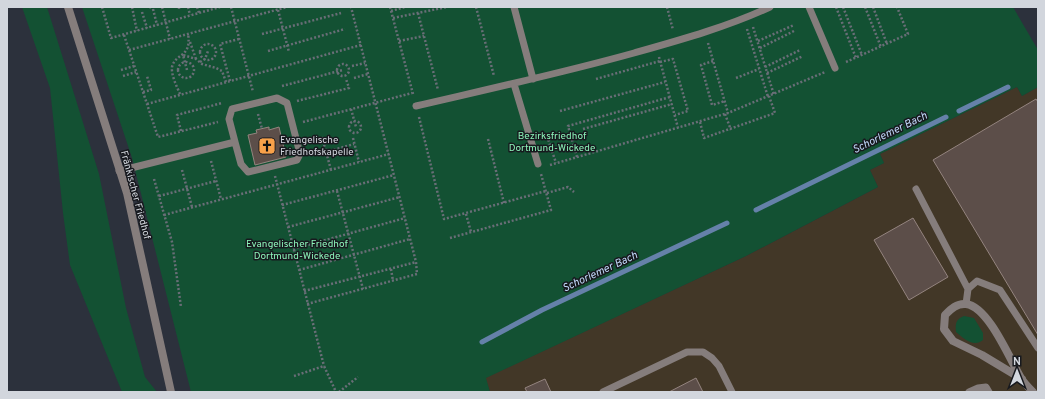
<svg xmlns="http://www.w3.org/2000/svg" width="1045" height="399" font-family="Overpass,sans-serif">
  <rect width="100%" height="100%" fill="#2c313c"/>
  <!-- industrial -->
  <path fill="#423727" d="M1017,87L1022,96L1038,87V392H490L485,378L746,256L878,187L870,170L884,163L880,154Z"/>
  <!-- green -->
  <path fill="#135133" d="M22,7H47L99,174L126,308L145,377L157,392H122L70,265L63,213L50,88Z
    M82,7H1013L1038,50V87L1022,96L1017,87L880,154L884,163L870,170L878,187L746,256L486,378L490,392H191L132,158Z
    M964,316L974,318L983,333V340C974,348 963,338 956,332C955,324 956,319 964,316Z"/>
  <g fill="none" stroke-linecap="round" stroke-linejoin="round">
    <!-- stream -->
    <path stroke="#6581a9" stroke-width="5" d="M959,111L1008,87
      M756,210L946,117
      M482,342L542,310L727,223"/>
  </g>
  <!-- building -->
  <path fill="#5c4e49" stroke="#94847f" d="M1036,99L1038,102V335L933,160Z
    M269,127V130L279,127L286,157L255,165L248,135L257,133L256,130Z
    M913,218L948,277L909,300L874,240Z
    M696,378L703,392H669Z
    M545,379L551,392H527L525,388Z"/>
  <g fill="none" stroke-linecap="round" stroke-linejoin="round">
    <!-- path -->
    <path stroke="#696e77" stroke-width="2.5" stroke-dasharray="2 2" stroke-linecap="butt" d="M102,7L111,38L220,7
      M132,7L137,31
      M150,7L151,8
      M162,7L170,39
      M179,7V9
      M188,7L190,15
      M197,7L199,13
      M231,7L253,92
      M390,7L413,94
      M476,7L494,76
      M667,7L673,30
      M836,7L856,58
      M843,7L862,55
      M865,7L881,47
      M873,7L887,44
      M153,9L157,25
      M278,10L289,52
      M391,11L405,7
      M142,12L147,28
      M418,13L438,90
      M393,18L447,7
      M753,27L774,95
      M747,29L768,97
      M262,34L341,13
      M124,35L158,137L218,122
      M399,41L424,36
      M758,41L794,25
      M190,42L196,59
      M708,43L728,113
      M200 52a8 8 0 1 1 16 0a8 8 0 1 1-16 0Z
      M760,48L794,31
      M129,50L287,7
      M268,51L345,29
      M659,57L678,128
      M713,61L701,65L712,105L725,101
      M200,62L205,59L208,51
      M660,62L673,59L688,111L675,115
      M846,62L908,34L897,7
      M178 70a8 8 0 1 1 16 0a8 8 0 1 1-16 0Z
      M337 70a6 6 0 1 1 12 0a6 6 0 1 1-12 0Z
      M352,66L365,63
      M765,67L800,50
      M121,70L134,66
      M187,70L183,55L196,59L202,64L216,68L222,71L226,82
      M767,73L803,56
      M123,76L136,72
      M354,78L368,74
      M736,78L759,69
      M596,79L660,61
      M230,81L220,44L239,39
      M282,86L343,70
      M143,92L151,90L147,76
      M180,94C177,87 171,75 172,67C175,53 192,58 188,34
      M297,101L349,88L346,79
      M147,104L361,45
      M351,109L356,127
      M560,111L665,82
      M258,114L262,129
      M725,114L731,130
      M419,117L444,219L546,191
      M349 127a6 6 0 1 1 12 0a6 6 0 1 1-12 0Z
      M303,122L412,93
      M700,122L704,138L775,113L769,96
      M583,129L672,104
      M181,131L177,115L222,103
      M547,136L556,163
      M322,137L331,170
      M353,138L359,162
      M488,139L504,203
      M326,152L354,144
      M577,157L568,126L670,97
      M211,161L221,199
      M550,165L728,113L825,72
      M182,170L192,207
      M275,176L324,366
      M154,179L172,242L181,307
      M337,191L363,289
      M547,193L568,187L574,192
      M159,196L216,181
      M282,205L394,175
      M466,214L471,232
      M164,215L389,154
      M288,227L400,197
      M450,238L551,210L541,174
      M293,249L405,218
      M391,269L393,281
      M299,270L410,239
      M304,291L416,262
      M307,304L417,274L416,262L351,7
      M294,376L324,366L336,392
      M339,392L358,377"/>
    <!-- lane -->
    <path stroke="#857d7c" stroke-width="7" d="M514,7L533,79
      M809,7L835,68
      M514,84L538,164
      M416,106C489,89 562,73 634,53C680,40 727,27 770,7
      M119,171L235,142L229,119L232,109L277,98L287,103L300,154L297,160L248,172L241,164L235,142
      M916,189L968,289L966,304
      M968,289L977,281L1000,290L1038,348
      M603,392L687,352H703L712,358L719,366L732,392
      M969,392L978,388L986,387L989,392"/>
    <!-- street -->
    <path stroke="#857d7c" stroke-width="8" d="M68,7L127,193L171,392
      M1022,379L982,355L953,341L944,329L945,315C951,309 957,303 966,304C989,307 1010,360 1021,378C1024,383 1029,388 1033,392"/>
  </g>
  <!-- icons -->
  <defs>
    <g id="church-square" transform="scale(0.9)"><rect x="-9" y="-9" width="18" height="18" rx="4" fill="#f8a14a" stroke="#17191e"/><path d="M-1.2-6h2.4v3.5h3.3v2.4h-3.3V6h-2.4V-.1h-3.3v-2.4h3.3Z" fill="#111"/></g>
  </defs>
  <g fill-rule="evenodd">
    <use href="#church-square" x="267" y="146"/>
  </g>
  <g text-anchor="middle" dominant-baseline="central" stroke-width="3" stroke-linejoin="round" paint-order="stroke">
    <!-- park labels -->
    <g font-size="10" fill="#8cf4b9" stroke="#17191e">
      <text x="552" y="136">Bezirksfriedhof<tspan x="552" dy="12">Dortmund-Wickede</tspan></text>
      <text x="297" y="244">Evangelischer Friedhof<tspan x="297" dy="12">Dortmund-Wickede</tspan></text>
    </g>
    <!-- poi labels -->
    <g font-size="10" fill="#d2d6dd" stroke="#17191e" text-anchor="start">
      <text x="280" y="140">Evangelische<tspan x="280" dy="12">Friedhofskapelle</tspan></text>
    </g>
    <!-- street labels -->
    <g font-size="10" fill="#d2d6dd" stroke="#17191e">
      <text transform="translate(135 195) rotate(75)">Fränkischer Friedhof</text>
    </g>
    <!-- water labels -->
    <g font-size="11" font-style="italic" fill="#c3dafb" stroke="#17191e">
      <text transform="translate(890 133) rotate(-26)">Schorlemer Bach</text>
      <text transform="translate(600 272) rotate(-25)">Schorlemer Bach</text>
    </g>
  </g>
  <!-- border -->
  <rect width="1045" height="399" fill="none" stroke="#d2d6dd" stroke-width="16"/>
  <!-- north arrow -->
  <g transform="translate(1017 371)" stroke="#17191e" stroke-width="3" paint-order="stroke">
  <path d="M0-3L7 15L0 10L-7 15Z" fill="#d2d6dd"/>
  <text y="-6" font-size="11" font-weight="bold" text-anchor="middle" fill="#d2d6dd">N</text>
  </g>
</svg>
